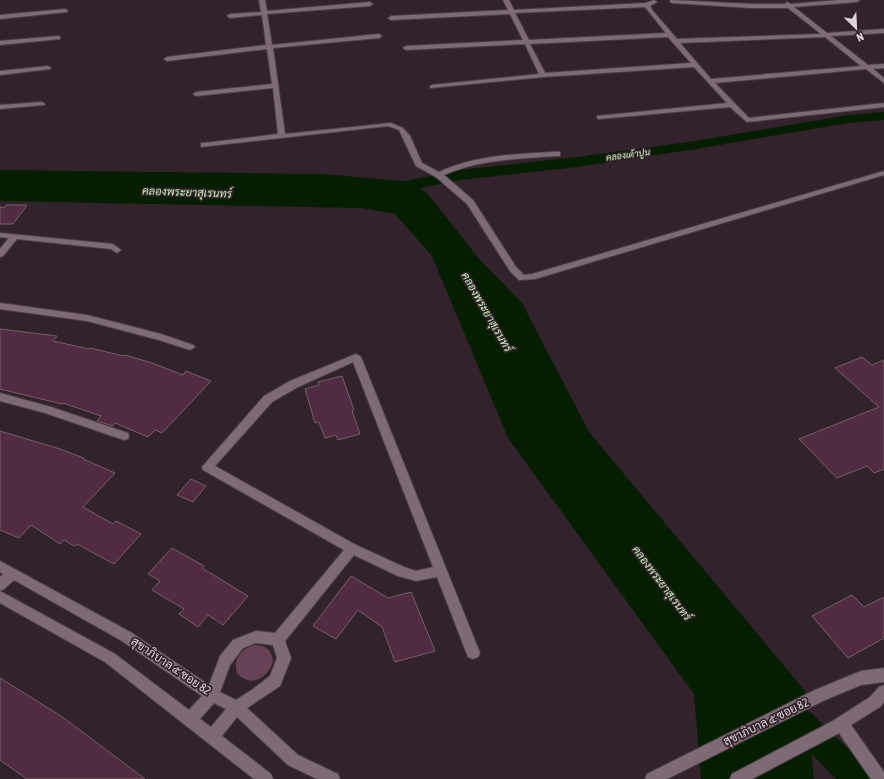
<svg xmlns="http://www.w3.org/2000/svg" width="884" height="779" font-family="'Asap Condensed',Sarabun,sans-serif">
  <rect width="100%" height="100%" fill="#32222b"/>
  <!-- green -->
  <path fill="#674257" d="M254,645C266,645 272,650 273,662C267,679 250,688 237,673C233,659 241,649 254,645Z"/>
  <!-- water -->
  <path fill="#061e00" d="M0,170L323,174L411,182L427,193L480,260L522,303L589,432L805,691L814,779H701L694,694L508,438L432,256L395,214L362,208L0,201Z"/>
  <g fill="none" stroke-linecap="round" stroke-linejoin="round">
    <!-- canal -->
    <path fill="#061e00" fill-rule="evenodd" d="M884,112V120L848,123L696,149L577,167L460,180L386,195L380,193L378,190L380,187L386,185L460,170L577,157L696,141L848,115Z
      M786,699L811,713L868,768L872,779H836L791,733L776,724L771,714L776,704Z"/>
  </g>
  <!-- building -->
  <path fill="#512b41" stroke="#73606a" d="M6,205H27L13,224H0V207L4,208Z
    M0,329L57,336L53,341L89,349L90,348L124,356L125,355L152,363L183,375L186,371L211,381L162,433L155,430L148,437L115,423L113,426L97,421L101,416L63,403L62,404L0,389Z
    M862,357L872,365L884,360V469L874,473L867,466L837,478L799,439L879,407L835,368Z
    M342,376L354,410L352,411L360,434L338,440L336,435L325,438L319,422L315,423L305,389L319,385L318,382Z
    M0,431L60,449L84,458L83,459L115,473L83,507L113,524L116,521L141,534L114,564L77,544L74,546L64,540L60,544L31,525L19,538L0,530Z
    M191,479L206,486L193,502L177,495Z
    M172,548L204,566L202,568L248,596L223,625L208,615L198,627L179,614L184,609L152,590L160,581L148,574Z
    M351,576L388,598L411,592L435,651L395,662L382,627L358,610L336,639L313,626Z
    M852,595L864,607L884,597V638L848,658L812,616Z
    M0,678L64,718L145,779H27L0,760Z"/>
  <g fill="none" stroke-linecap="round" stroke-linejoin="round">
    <!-- minor casing -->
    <g stroke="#4d3f47" stroke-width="2">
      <path id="minor" d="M259,0H265L267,11L370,2L373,4L370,6L267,14L272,45L379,34L382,36L379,38L273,48L285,134L391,123L403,128L410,136L422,163L439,172C469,158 502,155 534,153C542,153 552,151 560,152V156H557C518,159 480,159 444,175L473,200L516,267L524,275L532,274L884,171V175L535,279L519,280L510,271L467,204L436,177L416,166L399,130L388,126L201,147V143H204L278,134L273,88L196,96L193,94L196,92L272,84L267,49L167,61L164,59L167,57L266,45L262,15L230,18L227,16L230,14L261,12Z
        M503,0H509L514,10L646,3L654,0L657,2L650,6L652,10L677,39L821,34L788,8H752L672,3L670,2V0L752,4H785L787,2L791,4L839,0H860L857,2L794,7L827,33L884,29V33L831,36L868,65L884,64V68L873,69L884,78V83L866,69L715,83L749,118L884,103V107L747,122L730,107L599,119L597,118V116L727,103L694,67L543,77L430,88V86L432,85L539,74L525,44L406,50L403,48L406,46L523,40L510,14L391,20L388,18L391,16L508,10ZM645,7L666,33L529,40L515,13ZM668,37L691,63L545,73L530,44ZM825,37L861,66L711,79L680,43Z
        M65,9L68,11L67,12L0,19V15Z
        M58,36L60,37V39L0,45V41Z
        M48,66L51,68L50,69L0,75V71Z
        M42,102L45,104L44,105L0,109V105Z
        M0,233L113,244L121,250L117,253L111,249L17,239L3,256L0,257V249L9,238L0,237Z
        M0,303L87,315L161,334L193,345L195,347L190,350L159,340L87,321L0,309Z
        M356,354L361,357L480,653L478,657L473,659L468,657L437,577L416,581L398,576L354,555L285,641L291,658L280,686L247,708L298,755L338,774L340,779H317L288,765L237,717L222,736L271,774L273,779H254L105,662L0,603V591L115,654L189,710L202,696L122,641L14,580L4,589L0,591V577L3,574L0,572V561L132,633L209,685L220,656L233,640L256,631L275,633L344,550L203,470L202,467L264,396L290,381ZM353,362L433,567L416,571L404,567L356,545L215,466L272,402L298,387ZM256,643L273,645L277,658L270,676L253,689L236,700L220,692L230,665L243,648ZM214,703L226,709L211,727L200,719Z
        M0,393L51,407L128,433L129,436L128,439L124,440L45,413L0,401Z
        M884,668V682L861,685L825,700L667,779H645L647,774L815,690L861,671Z
        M884,685V702L880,707L851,725L884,772V779H871L839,733L752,779H730L732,774L831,722L870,697L879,687Z"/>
    </g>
    <!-- minor -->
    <use href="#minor" fill="#7d6a74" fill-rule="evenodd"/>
  </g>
  <g text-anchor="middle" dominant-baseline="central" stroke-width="3.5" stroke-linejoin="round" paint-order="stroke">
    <!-- far-water labels -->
    <g font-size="9" font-style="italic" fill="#c5f4b6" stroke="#32222b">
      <text transform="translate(628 155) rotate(-8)">คลองเต้าปูน</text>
    </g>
    <!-- water labels -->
    <g font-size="11" font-style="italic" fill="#c5f4b6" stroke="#32222b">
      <text transform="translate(187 192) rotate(2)">คลองพระยาสุเรนทร์</text>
      <text transform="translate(487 312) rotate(60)">คลองพระยาสุเรนทร์</text>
      <text transform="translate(662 583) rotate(53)">คลองพระยาสุเรนทร์</text>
    </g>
    <!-- near-street labels -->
    <g font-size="12" fill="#dfd4da" stroke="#32222b">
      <text transform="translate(171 666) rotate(34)">สุขาภิบาล ๕ ซอย 82</text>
      <text transform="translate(766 722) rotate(-26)">สุขาภิบาล ๕ ซอย 82</text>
    </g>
  </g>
  <!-- north arrow -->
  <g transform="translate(856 28) rotate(156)" stroke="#32222b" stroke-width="3" paint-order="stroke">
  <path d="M0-3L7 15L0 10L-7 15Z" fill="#dfd4da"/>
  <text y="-6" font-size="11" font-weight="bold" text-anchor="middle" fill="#dfd4da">N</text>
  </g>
</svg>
